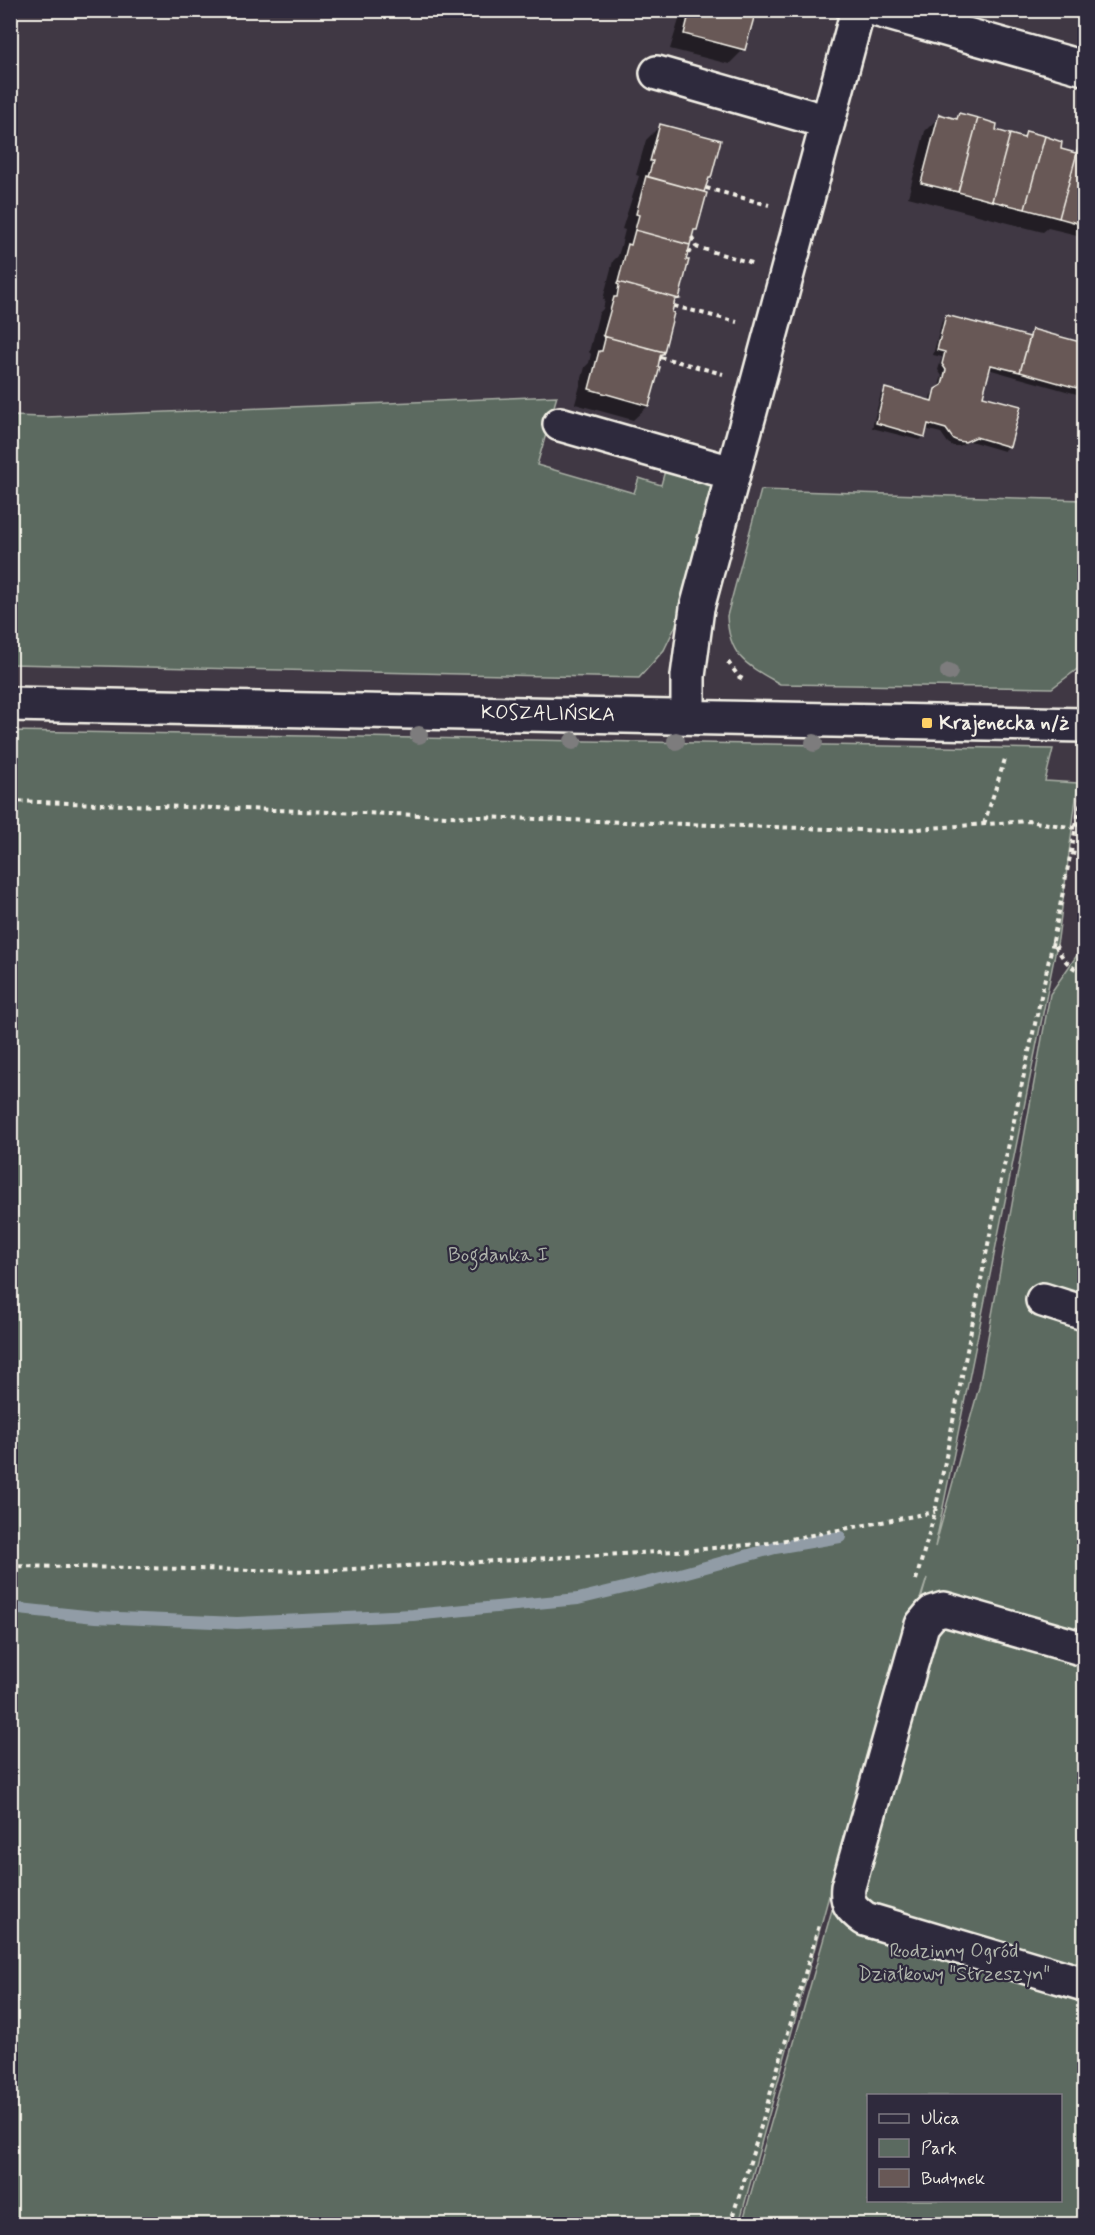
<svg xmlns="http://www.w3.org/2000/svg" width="1095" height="2235" font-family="Mynerve,sans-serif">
  <rect width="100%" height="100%" fill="#403844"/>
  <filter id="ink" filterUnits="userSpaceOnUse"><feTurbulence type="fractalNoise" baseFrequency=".0167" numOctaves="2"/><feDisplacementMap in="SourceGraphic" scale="12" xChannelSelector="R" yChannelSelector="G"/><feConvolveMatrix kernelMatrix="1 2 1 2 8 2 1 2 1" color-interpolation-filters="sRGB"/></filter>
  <g filter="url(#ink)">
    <!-- green -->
    <path fill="#5b6a60" stroke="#a8aea4" stroke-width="1.5" fill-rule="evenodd" d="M557,396L537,465L634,493L639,478L661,485L666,467L704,477L711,488L676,625L664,650L639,678L11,664V416L46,417Z
      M761,490L1084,500V664L1052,688L780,684C747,665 729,658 727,616Z
      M11,731L1053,749L1045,781L1078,783L1058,939L935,1547L979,1387L1050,994L1082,948H1084V2224H742L927,1578L861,1779L739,2224H11ZM868,2096H1060V2200H868Z"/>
    <!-- shadow -->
    <path fill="#0007" d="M682,10H750L744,49L729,64L670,49Z
      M960,115L994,131L1020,138L1026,132L1059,150L1084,156V244L1079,242L1081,236L1048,228L1043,232L908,197L925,131L940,116L955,120Z
      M661,125L706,180L702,193L696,230L692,234L677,299L672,304L648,406L633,420L575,404L585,367L589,363L591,354L589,352L599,313L603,309L605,300L603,299L613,261L618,256L621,246L625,230L622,229L639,176L636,175L646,140Z
      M947,317L1027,338L1033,331L1084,345V396L988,369L981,397L1009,446L1004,451L970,441L959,446H953L948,443L941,433L925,429L924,436L919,440L872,428L881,394L886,390L929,401L931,395L938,389L942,376L938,370L942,357L933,355L942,321Z"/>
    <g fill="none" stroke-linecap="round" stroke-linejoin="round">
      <!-- stream -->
      <path stroke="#919ca6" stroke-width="12" d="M10,1608L95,1617L237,1623L413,1615L578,1599L669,1577L775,1548L840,1537"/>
    </g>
    <!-- building -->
    <path fill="#685856" stroke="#f4f1e8" stroke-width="1.5" d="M690,10H752L751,13L755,14L745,50L684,34Z
      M959,113L978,118L958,192L921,183L939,114L957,119Z
      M978,118L997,124L996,130L1010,134L992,201L958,192Z
      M660,124L721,140L711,178H709L704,192L648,177L653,161H650Z
      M1026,131L1045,136L1025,209L992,201L1010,134L1024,138Z
      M1045,136L1062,142L1061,149L1076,153L1079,146L1059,218L1025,209Z
      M1077,153L1084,155V225L1059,218Z
      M646,176L707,193L697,230H694L690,245L635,230L639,215L636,214Z
      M635,230L690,245L686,260H689L679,299L618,282L628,244L631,245Z
      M618,282L679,299L675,300L672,312L674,313L664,352L603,336L614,297H617L619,285L617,284Z
      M946,315L1030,337L1020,372L991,365L983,396L1021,406L1010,447L976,437L965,442L958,441L953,439L946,429L928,424L925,437L876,423L885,388L932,401L935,389L942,385L946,370L942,364L945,352L937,350Z
      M1032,329L1084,343V390L1020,372Z
      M603,336L664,352L663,354H661L660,357L658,367H660L649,406L589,389L599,351H602L605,339Z"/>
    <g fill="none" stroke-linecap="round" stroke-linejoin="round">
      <!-- minor casing -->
      <g stroke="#f4f1e8" stroke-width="38">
        <path id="minor" d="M878,10L1084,68
          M657,73L828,122
          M560,424L732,473
          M10,704L1084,725
          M688,717V676L697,608L858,10
          M1043,1300L1084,1313
          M1084,1649L944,1609L932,1613L922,1625L848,1887C846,1904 852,1909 865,1919L1084,1984"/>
      </g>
      <!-- path -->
      <path stroke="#f4f1e8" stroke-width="4" stroke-dasharray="4.5 4.5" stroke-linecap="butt" d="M706,188L769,205
        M692,237L696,247
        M688,253L696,247L752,263
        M674,306L737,322
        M660,357L723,374
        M728,662L739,677L745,680
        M1084,787L1053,941C1061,955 1067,968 1084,972
        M10,801L889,831L1028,821L1076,828
        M984,824L1005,759
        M1071,853L1084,856
        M10,1566L314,1571L692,1550L769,1543L935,1512
        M916,1580L935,1512L998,1194L1053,941
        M730,2224L757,2140L819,1925"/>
      <!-- minor -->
      <use href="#minor" stroke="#2f2a3d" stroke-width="33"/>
    </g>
    <!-- trees -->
    <g fill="#7d7c7d">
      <circle cx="949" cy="672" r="9"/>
      <circle cx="419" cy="735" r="9"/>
      <circle cx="573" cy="741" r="9"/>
      <circle cx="676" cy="741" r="9"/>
      <circle cx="814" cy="743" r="9"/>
    </g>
  </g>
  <!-- markers -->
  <rect fill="#ffd166" stroke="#2f2a3d" stroke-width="2" x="921" y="717" width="12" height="12" rx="3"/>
  <g text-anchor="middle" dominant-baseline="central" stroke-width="4.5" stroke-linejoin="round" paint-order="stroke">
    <!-- street labels -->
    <g font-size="20" fill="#f4f1e8" stroke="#2f2a3d">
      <text transform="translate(548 714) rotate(1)">KOSZALIŃSKA</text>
    </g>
    <!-- poi labels -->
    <g font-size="20" font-weight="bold" fill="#f4f1e8" stroke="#2f2a3d" text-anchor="start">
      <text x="939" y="723">Krajenecka n/ż</text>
    </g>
    <!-- park labels -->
    <g font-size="20" fill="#afb4ab" stroke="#2f2a3d">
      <text x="498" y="1255">Bogdanka I</text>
      <text x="954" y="1951">Rodzinny Ogród<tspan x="954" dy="23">Działkowy "Strzeszyn"</tspan></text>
    </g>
  </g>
  <!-- margin -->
  <rect width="1095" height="2235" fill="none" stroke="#2f2a3d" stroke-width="36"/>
  <rect x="18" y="18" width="1059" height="2199" fill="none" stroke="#f4f1e8" stroke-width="2" filter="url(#ink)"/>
  <!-- legend -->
  <rect x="867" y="2094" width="195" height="108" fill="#2f2a3d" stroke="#7e7a81" stroke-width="1.5"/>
  <rect x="879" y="2114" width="30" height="9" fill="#2f2a3d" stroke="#7e7a81" stroke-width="1.5"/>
  <text x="921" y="2124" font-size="18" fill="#f4f1e8">Ulica</text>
  <rect x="879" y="2139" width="30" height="18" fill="#5b6a60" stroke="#7e7a81" stroke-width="1.5"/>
  <text x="921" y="2154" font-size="18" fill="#f4f1e8">Park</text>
  <rect x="879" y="2169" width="30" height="18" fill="#685856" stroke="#7e7a81" stroke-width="1.5"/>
  <text x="921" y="2184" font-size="18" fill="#f4f1e8">Budynek</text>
</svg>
